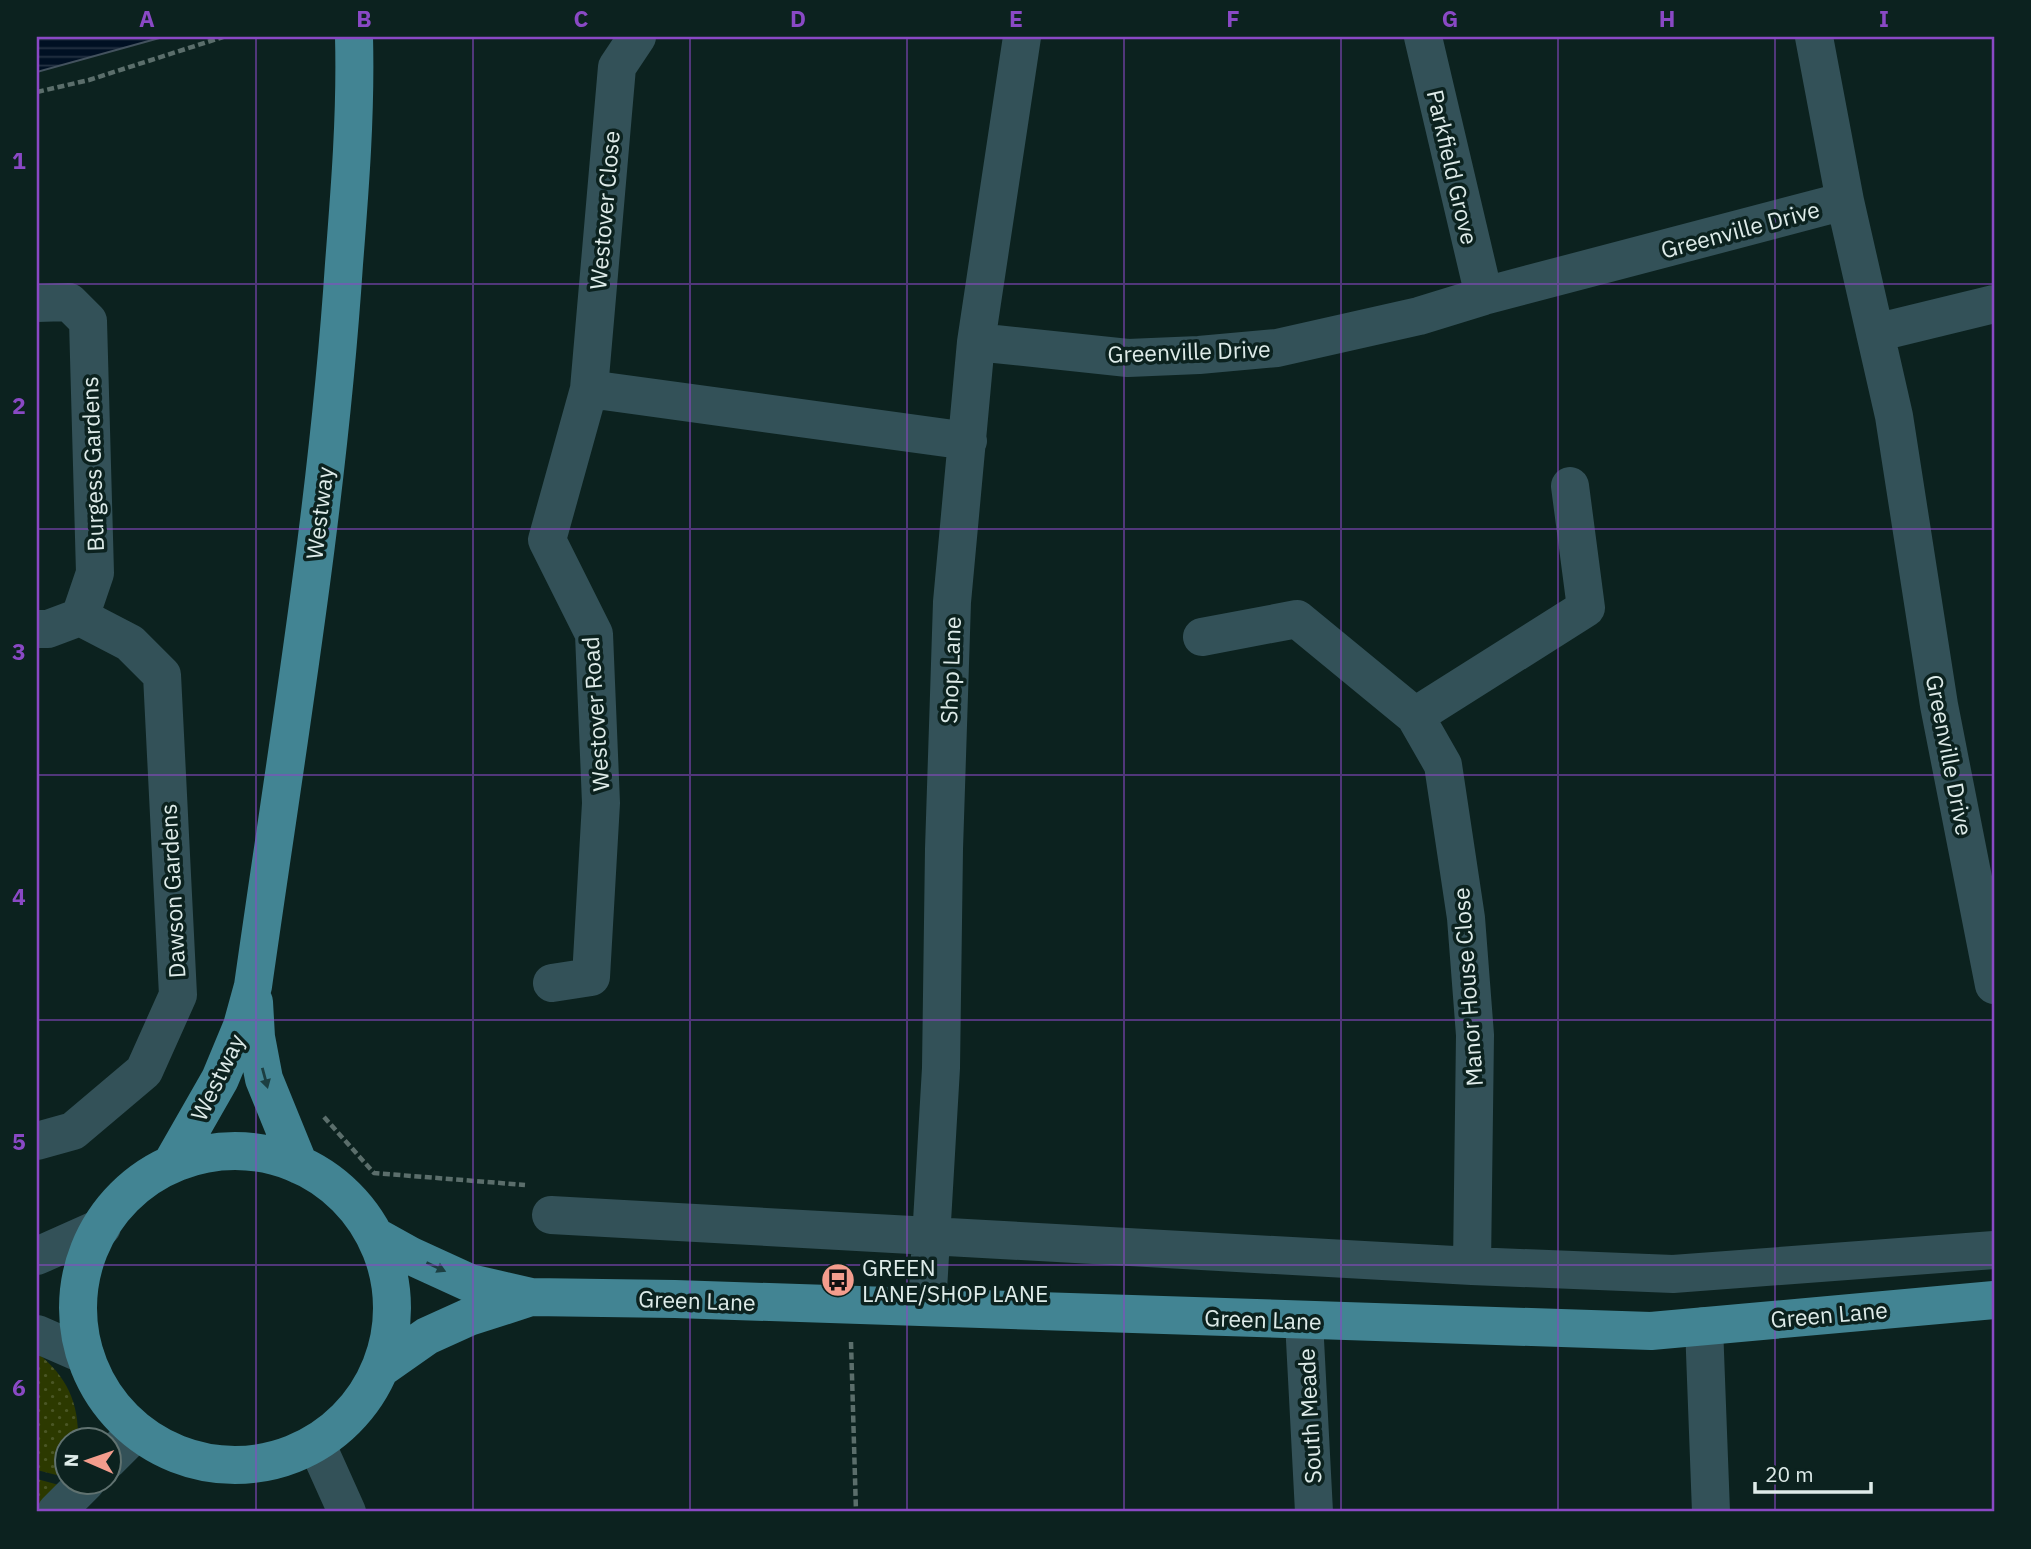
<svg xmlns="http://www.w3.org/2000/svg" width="2031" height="1549" font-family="'IBM Plex Sans',sans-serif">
  <defs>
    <pattern id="grass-dots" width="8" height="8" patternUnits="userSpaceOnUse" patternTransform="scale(1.75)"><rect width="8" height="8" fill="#2c3900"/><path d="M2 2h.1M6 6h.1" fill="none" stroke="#4a5625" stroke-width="1.8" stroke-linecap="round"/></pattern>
    <pattern id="water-rules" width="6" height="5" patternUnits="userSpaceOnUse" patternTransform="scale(1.75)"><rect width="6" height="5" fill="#001023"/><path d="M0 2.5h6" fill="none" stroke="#253343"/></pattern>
  </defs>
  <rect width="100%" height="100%" fill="#0c221f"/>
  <!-- grass -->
  <path fill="url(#grass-dots)" d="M37,1353C67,1376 79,1403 78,1440H66V1474L64,1477L37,1470Z
    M37,1479L59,1485L37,1511Z"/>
  <!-- water -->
  <path fill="url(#water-rules)" stroke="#43525e" stroke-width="2" d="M37,37H163L37,72Z"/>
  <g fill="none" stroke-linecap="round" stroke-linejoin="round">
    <!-- path -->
    <path stroke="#5b6e6b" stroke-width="4.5" stroke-dasharray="7 3.5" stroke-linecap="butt" d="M37,92L89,80L223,37
      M324,1117L374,1173L525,1185
      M851,1342L856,1512"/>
    <!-- minor -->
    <path stroke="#335158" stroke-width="38" d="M1423,37L1484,296
      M1814,37L1845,201
      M37,303L69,302L88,321L95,573L80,617L48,629H37
      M1875,333L1994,304
      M976,342L1128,358L1199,355L1277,348L1419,316L1484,296L1845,201L1894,416L1939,705L1994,985
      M589,389L617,67L637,37
      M1202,637L1297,619L1415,716L1443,765L1466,918L1475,1035L1472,1266
      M1415,716L1586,608L1570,486
      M552,983L591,977L601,803L594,634L547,540L589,389L968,441
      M37,1141L73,1131L144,1071L178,995L162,675L130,643L80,617
      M551,1215L1472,1266L1673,1274L1994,1250
      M37,1256L102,1227
      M927,1307L941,1068L944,849L952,602L976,342L1022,37
      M1304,1321L1314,1512
      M1704,1326L1711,1512
      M37,1334L85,1355
      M316,1443L347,1512
      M108,1460L137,1431
      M56,1512L86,1482"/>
    <!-- major -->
    <path stroke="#428493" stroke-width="38" d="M254,1002L256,1037L264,1079L299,1165
      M78 1308a157 157 0 1 1 314 0a157 157 0 1 1-314 0Z
      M172,1163L220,1079L242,1026L253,986C287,746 328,506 344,264C350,188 356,112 354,37
      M375,1236L411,1256L470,1283L531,1297L675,1299L1651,1331L1994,1300
      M380,1369L427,1336L469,1317L531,1297"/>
  </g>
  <!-- one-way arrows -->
  <defs><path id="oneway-solid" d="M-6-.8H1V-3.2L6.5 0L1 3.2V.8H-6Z" transform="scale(1.75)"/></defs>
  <g fill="#1c3f42">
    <use href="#oneway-solid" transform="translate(265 1078) rotate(75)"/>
    <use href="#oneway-solid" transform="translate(436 1267) rotate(25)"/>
  </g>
  <!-- grid -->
  <path fill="none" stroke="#8a49c5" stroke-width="2" stroke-opacity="0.55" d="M256,37V1512M473,37V1512M690,37V1512M907,37V1512M1124,37V1512M1341,37V1512M1558,37V1512M1775,37V1512M37,284H1994M37,529H1994M37,775H1994M37,1020H1994M37,1265H1994"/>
  <!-- icons -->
  <defs>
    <g id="bus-disc" transform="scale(1.75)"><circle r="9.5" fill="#f49d8d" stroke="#0c221f"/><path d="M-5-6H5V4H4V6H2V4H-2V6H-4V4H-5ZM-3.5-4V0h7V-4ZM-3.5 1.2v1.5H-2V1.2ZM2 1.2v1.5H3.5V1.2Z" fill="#111"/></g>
  </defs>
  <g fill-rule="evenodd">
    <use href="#bus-disc" x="838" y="1280"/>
  </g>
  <g text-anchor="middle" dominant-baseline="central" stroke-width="7" stroke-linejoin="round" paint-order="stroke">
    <!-- street labels -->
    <g font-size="23" fill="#deebe9" stroke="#0c221f">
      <text transform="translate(1453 167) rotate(77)">Parkfield Grove</text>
      <text transform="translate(604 210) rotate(-85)">Westover Close</text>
      <text transform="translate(1740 229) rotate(-15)">Greenville Drive</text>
      <text transform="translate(1189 351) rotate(-2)">Greenville Drive</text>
      <text transform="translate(92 464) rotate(-92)">Burgess Gardens</text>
      <text transform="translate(319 513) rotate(-83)">Westway</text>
      <text transform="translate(950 670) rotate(-88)">Shop Lane</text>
      <text transform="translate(595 714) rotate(-94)">Westover Road</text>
      <text transform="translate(1950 755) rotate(79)">Greenville Drive</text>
      <text transform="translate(172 891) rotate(-93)">Dawson Gardens</text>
      <text transform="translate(1467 987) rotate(-94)">Manor House Close</text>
      <text transform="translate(217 1077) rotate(-64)">Westway</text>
      <text transform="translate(697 1300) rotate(2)">Green Lane</text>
      <text transform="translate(1829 1314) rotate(-5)">Green Lane</text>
      <text transform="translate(1263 1319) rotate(2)">Green Lane</text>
      <text transform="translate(1309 1416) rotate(-93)">South Meade</text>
    </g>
    <!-- poi labels -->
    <g font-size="23" fill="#deebe9" stroke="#0c221f" text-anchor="start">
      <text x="862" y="1267">GREEN<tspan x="862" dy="26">LANE/SHOP LANE</tspan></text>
    </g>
  </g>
  <!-- border -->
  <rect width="2031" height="1549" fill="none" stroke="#0c221f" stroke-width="77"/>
  <!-- north arrow -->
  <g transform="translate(88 1461) rotate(272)"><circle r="33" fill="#0c221f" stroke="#607270" stroke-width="2"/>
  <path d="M0-5L12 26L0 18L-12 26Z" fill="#f49d8d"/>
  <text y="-10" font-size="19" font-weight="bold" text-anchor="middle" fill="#deebe9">N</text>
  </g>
  <!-- scale -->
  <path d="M1755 1482v10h116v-10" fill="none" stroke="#deebe9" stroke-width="3.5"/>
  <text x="1765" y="1482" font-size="21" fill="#deebe9" stroke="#0c221f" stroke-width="5" paint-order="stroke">20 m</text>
  <rect x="38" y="38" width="1955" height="1472" fill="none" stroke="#8a49c5" stroke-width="2.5"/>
  <g font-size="23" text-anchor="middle" font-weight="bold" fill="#8a49c5">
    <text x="147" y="27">A</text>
    <text x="364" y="27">B</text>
    <text x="581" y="27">C</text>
    <text x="798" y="27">D</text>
    <text x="1016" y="27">E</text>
    <text x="1233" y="27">F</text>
    <text x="1450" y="27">G</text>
    <text x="1667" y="27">H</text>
    <text x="1884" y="27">I</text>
    <text x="19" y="169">1</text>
    <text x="19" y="414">2</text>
    <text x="19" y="660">3</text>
    <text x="19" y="905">4</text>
    <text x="19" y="1150">5</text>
    <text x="19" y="1396">6</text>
  </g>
</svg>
